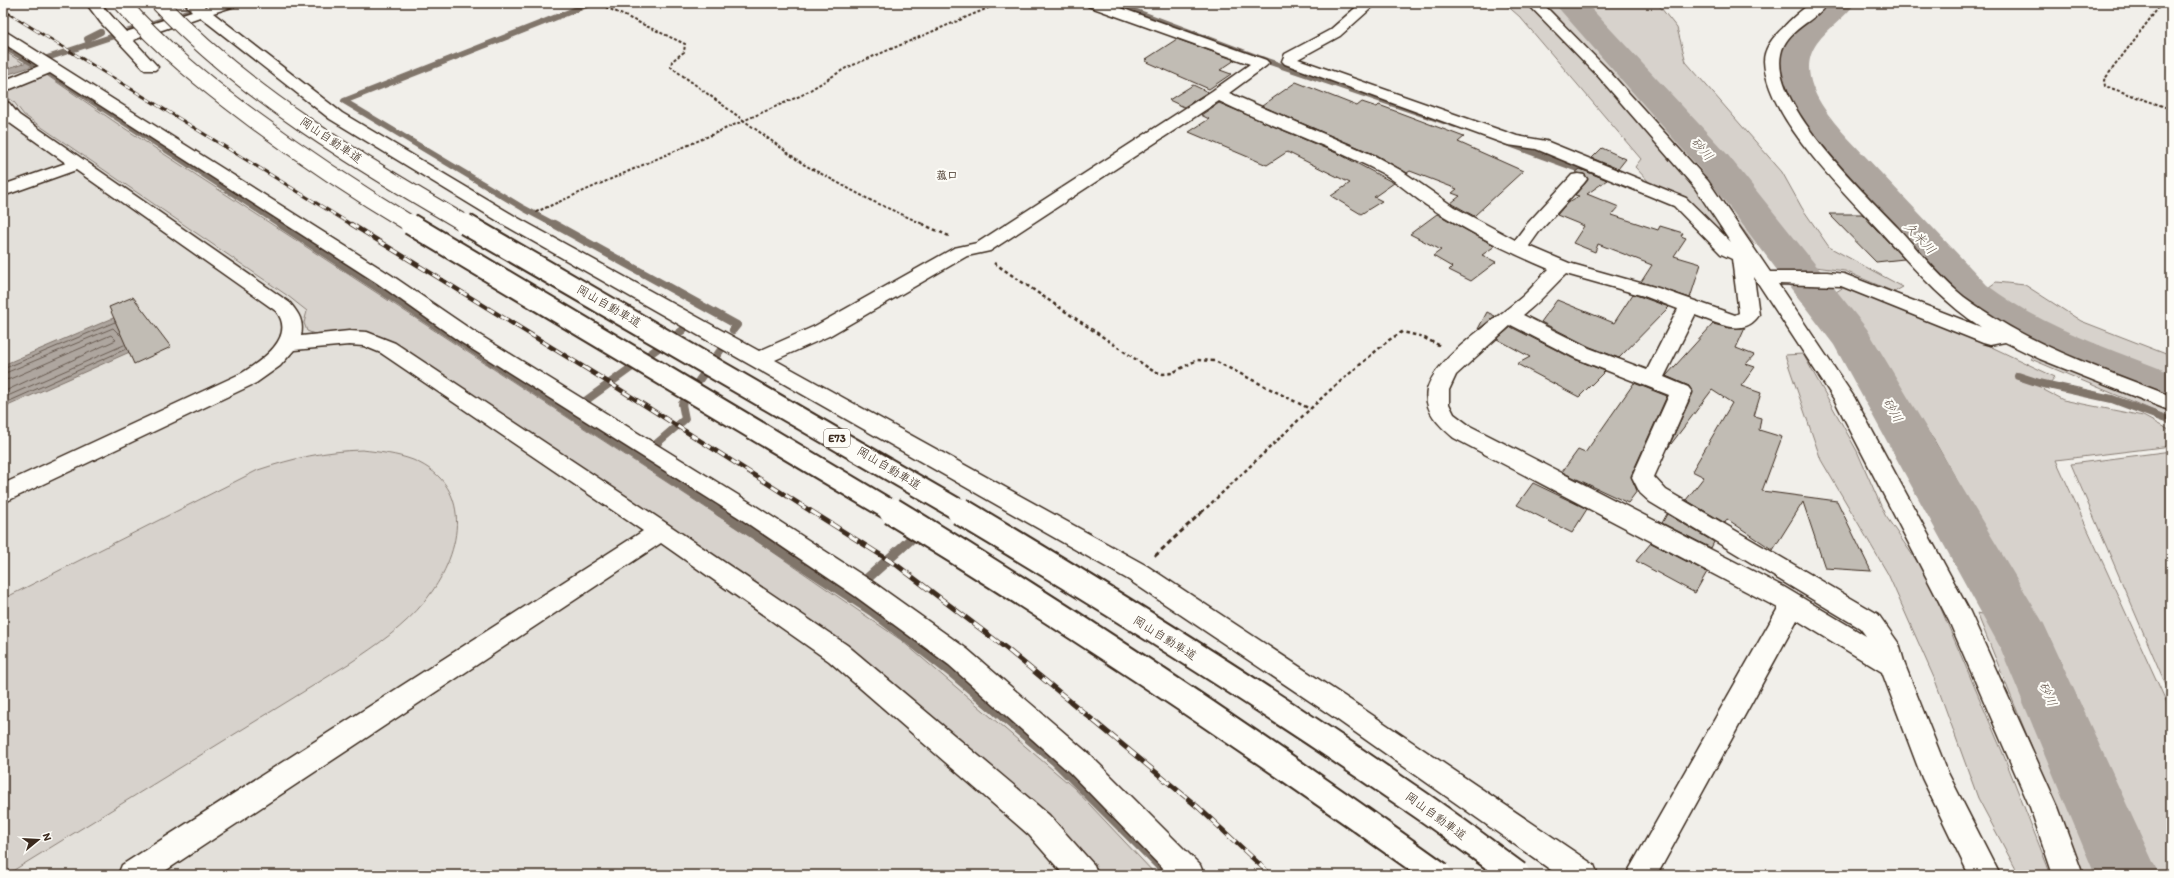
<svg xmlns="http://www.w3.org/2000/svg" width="2174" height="878" font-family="Itim,'Klee One',sans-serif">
  <rect width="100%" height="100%" fill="#f1efea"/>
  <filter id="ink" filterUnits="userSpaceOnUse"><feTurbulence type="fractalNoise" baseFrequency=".025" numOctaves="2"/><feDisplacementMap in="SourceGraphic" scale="8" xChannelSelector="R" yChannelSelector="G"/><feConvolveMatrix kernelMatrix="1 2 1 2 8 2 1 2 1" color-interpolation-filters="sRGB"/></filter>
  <g filter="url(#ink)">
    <!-- built -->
    <path fill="#e3e0da" d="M3,48L46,73L575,420L902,637L1076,787L1158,875H3Z"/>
    <!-- green -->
    <path fill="#d7d2cc" stroke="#897e75" d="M1504,3H1526C1598,74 1669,147 1726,231L1714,228L1680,198L1650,183L1635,167L1641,159L1520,17Z
      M1544,3H1657L1677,28L1686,62L1782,172L1802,208L1829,247L1903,287L1894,292L1845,271L1808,266L1753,243L1705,178L1608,70Z
      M3,50L23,63L3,70Z
      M45,74L115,122L757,541L901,640L1074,788L1156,875H1094L1041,816L403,349L317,335L307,331L304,323L307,311L288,296L24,115L14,102L3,94V90Z
      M1996,282L2025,285L2081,321L2171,356V385L2043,334L2001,307L1985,290Z
      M1844,287L1981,342L2055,377L2044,390L2063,400L2143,416L2171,431V446L2056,460L2171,712V875H2084L1977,613L2038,624L1934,440L1837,308L1831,295Z
      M2032,352L2171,410V418L2031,359Z
      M1803,354L1857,451L1885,515L1927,576L2002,751L2051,875H2019L1978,798L1935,680L1888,574L1821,460L1785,355Z
      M362,450C380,452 397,454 413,460C478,487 460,558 425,601C404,627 377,645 350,663L6,875H3V599L258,470C294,458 325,451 362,450Z
      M2171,451V697L2071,464Z"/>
    <!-- water -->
    <path fill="#aea69f" stroke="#80746b" d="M30,61L36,65L3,76V70Z
      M118,316L141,347L3,408V365Z"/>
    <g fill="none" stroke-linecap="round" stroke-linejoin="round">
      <!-- shore -->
      <path stroke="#695c52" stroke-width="1" d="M3,369L115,322
        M3,374L113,328L120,335
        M3,380L10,379L111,335L116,340L3,392
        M3,398L124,345
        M3,404L126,349"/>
      <!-- stream-far2 -->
      <path stroke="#80746b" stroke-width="6" d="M1113,3L1267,61L1455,125
        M89,44L87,39L101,32
        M3,46L49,73L281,225
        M38,61L214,3
        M1504,142L1583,171
        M555,225L523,208L344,101L592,3"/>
      <!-- stream-far1 -->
      <path stroke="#80746b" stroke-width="8" d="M280,224L720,512
        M554,224L737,325L733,330
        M2018,376L2039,383L2112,399L2171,421
        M577,407L683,330
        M648,451L685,419L682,404L720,351"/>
      <!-- stream -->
      <path stroke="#80746b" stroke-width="10" d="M719,511L872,611L952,673L1055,761L1169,875
        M860,585L910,540"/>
      <!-- river -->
      <path fill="#aea69f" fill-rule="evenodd" d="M1554,3H1586L1727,154L1867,329L2044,624L2159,875H2095L2000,647L1834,345L1701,170Z
        M1823,3H1855C1845,18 1828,28 1817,43C1794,76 1826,113 1847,137L1987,285C2042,327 2107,348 2171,373V406L2155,401C2086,373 2016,350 1957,303L1821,153L1804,130L1783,97L1778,84L1776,70L1778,56L1794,30Z"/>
    </g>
    <!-- building -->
    <path fill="#c1bcb4" stroke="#3b2a1e" d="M1177,39L1235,60L1220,70L1231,74L1209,89L1145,61L1148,59H1146Z
      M1296,82L1357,106L1362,102L1377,107L1379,105L1464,137L1458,142L1523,171L1474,216L1451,203L1460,196L1452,193L1457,189L1410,171L1407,173L1376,155L1262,106Z
      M1193,85L1208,92L1184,107L1169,100Z
      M1219,103L1341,155L1394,183L1374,197L1382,201L1361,214L1331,196L1350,183L1287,152L1267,165L1189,132L1209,119L1201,115Z
      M1602,148L1626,159L1618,169L1592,158Z
      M1580,169L1607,180L1587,194L1619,207L1612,215L1658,230L1660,226L1683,233L1681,236L1686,238L1674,256L1701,264L1690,298L1641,282L1652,265L1598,244L1595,252L1573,243L1584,226L1557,215L1567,203L1579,196L1575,195L1588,180L1584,174L1575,173Z
      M1437,214L1495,246L1482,255L1496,262L1471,281L1449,270L1452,267L1433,256L1441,250L1410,234Z
      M1829,214H1862L1904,259L1876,262Z
      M1633,294L1669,307L1619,358L1590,347L1541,322L1557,300L1614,323Z
      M133,297L171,347L134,364L109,307Z
      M1487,312L1495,316L1479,329H1478Z
      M1713,324L1729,328H1745L1736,348L1754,355L1746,364L1755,367L1741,386L1761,393L1754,416L1761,418L1759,430L1782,437L1762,491L1837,501L1871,571L1825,568L1803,502L1773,550L1727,519L1725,523L1686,500L1704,477L1692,471L1732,403L1712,390L1668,448L1693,393L1689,386L1666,376Z
      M1511,327L1574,359L1605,371L1579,397L1517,364L1530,357L1497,339Z
      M1634,383L1667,396L1631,476L1637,491L1628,503L1562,472L1578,450L1585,453Z
      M1533,483L1587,509L1572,533L1517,505Z
      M1667,514L1714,542L1711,548L1662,523Z
      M1651,543L1707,572L1695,593L1636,561Z"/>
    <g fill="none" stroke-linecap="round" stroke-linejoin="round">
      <!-- minor casing -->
      <g stroke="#3b2a1e" stroke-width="3">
        <path id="minor" d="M86,3H100L126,32L192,11L184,3H200L205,7L216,3H237L235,6L213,13L342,113L518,218L759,351L815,326L954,248L977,243L1212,91L1250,64L1088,6L1086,3H1107L1266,60L1269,63L1266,66L1229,93L1375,156L1402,171L1454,207L1515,240L1527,224L1572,175L1578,174L1584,175L1587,179L1584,183L1539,232L1529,246L1569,263L1658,288L1735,315L1739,313L1732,259L1721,254L1674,206L1536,149L1508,145L1285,64L1282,61L1285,54L1330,30L1361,3H1377L1340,36L1298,59L1517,136L1546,141L1686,198L1731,242L1695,188L1597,75L1527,3H1542L1607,69L1708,181L1770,272H1827L1844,274L1981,327C1940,300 1913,267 1880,231C1844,192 1766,117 1764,61C1764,48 1774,36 1783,28C1788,22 1806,5 1813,3C1817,2 1824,3 1828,3C1815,22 1786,29 1781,54C1770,105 1865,193 1898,228C1919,251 1939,277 1964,297C1975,305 1987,313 2000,321C2052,353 2113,373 2171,396V411L2040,359L2005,342L1990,345L1983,343L1841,286L1778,284L1854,397L1970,612L2058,807L2083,875H2053L2030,807L1949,621L1834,399L1754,277L1759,315C1744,339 1715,322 1695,315L1664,377L1688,387L1692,392L1654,477L1666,490L1878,614L1899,644L1905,665L1948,773L2000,875H1969L1922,778L1882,672L1797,620L1657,875H1626L1778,608L1454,438C1440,426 1423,411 1427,390C1435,357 1499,318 1524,295C1533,287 1540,277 1549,269C1506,251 1465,230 1426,205C1411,195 1398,182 1382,173C1329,145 1272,127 1219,101L990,251L967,256L829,336L775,360L1147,566L1350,700L1594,865L1598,875H1558L1332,716L1129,580L506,226L330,119L200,17L133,40L158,67L155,70H145L101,23ZM1566,274L1644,296L1678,309L1647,370L1589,348L1523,315C1539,303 1551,288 1566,274ZM1511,325L1575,358L1669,395L1632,477L1640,493L1650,502L1860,628L1866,636L1784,587L1470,426L1454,414L1449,404V390L1456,375Z
          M3,32L8,33L391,275L473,331L754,505L873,582L967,649L1089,754L1200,865L1204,875H1169L1069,772L949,665L855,596L738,517L459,341L377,283L50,73L3,92V81L39,66L3,43Z
          M3,101L9,103L19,115L290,303C299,314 304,321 301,336L349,331L367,332L395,343L669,525L847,645L1049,815L1094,865L1098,875H1064L1029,835L829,661L661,543L159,875H118L122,865L643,531L381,353L364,346L349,345L294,350L280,366L256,383L3,503V484L242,373C261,361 297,337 276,311L76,170L3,196V185L66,163L7,121L3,116Z"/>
      </g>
      <!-- path-far2 -->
      <path stroke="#3b2a1e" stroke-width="2" stroke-dasharray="3 2" stroke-linecap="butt" d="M597,3L685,44L684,52L672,61L671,67L803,164L870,200L925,225
        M2162,3L2104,80L2105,86L2171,109
        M536,212L802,95L846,68L1000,3"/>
      <!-- path-far1 -->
      <path stroke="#3b2a1e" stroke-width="2.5" stroke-dasharray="3.5 3" stroke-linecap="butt" d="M922,224L949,236
        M994,263L1153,371L1163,374L1172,373L1197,360L1215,361L1310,409
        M1202,512L1328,392L1389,340L1402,332L1420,336L1441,346"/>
      <!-- path -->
      <path stroke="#3b2a1e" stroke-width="3" stroke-dasharray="5 3.5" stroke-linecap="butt" d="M1155,556L1203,511"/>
      <!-- minor -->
      <use href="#minor" fill="#fdfcf7" fill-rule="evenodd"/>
      <!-- rail-far2 casing -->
      <g stroke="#3b2a1e" stroke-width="3">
        <path id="rail-far2" d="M3,10L352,225"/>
      </g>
      <!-- rail-far1 casing -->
      <g stroke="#3b2a1e" stroke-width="4.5">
        <path id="rail-far1" d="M351,224L616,387L812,512"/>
      </g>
      <!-- rail casing -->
      <g stroke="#3b2a1e" stroke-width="5">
        <path id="rail" d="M811,511L898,566L1007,649L1199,808L1271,875"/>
      </g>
      <!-- rail-far2 -->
      <use href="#rail-far2" stroke="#fdfcf7" stroke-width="2" stroke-dasharray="6" stroke-linecap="butt"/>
      <!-- rail-far1 -->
      <use href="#rail-far1" stroke="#fdfcf7" stroke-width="3" stroke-dasharray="8" stroke-linecap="butt"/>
      <!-- rail -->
      <use href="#rail" stroke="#fdfcf7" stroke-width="3.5" stroke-dasharray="11" stroke-linecap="butt"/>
      <!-- highway-bridge-far2 casing -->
      <g stroke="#3b2a1e" stroke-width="18" stroke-linecap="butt">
        <path id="highway-bridge-far2" d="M122,3C161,48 206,84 253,119C304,157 357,192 412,225
          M159,3C246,95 358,161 467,225"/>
      </g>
      <!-- highway-bridge-far1 casing -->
      <g stroke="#3b2a1e" stroke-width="24" stroke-linecap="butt">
        <path id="highway-bridge-far1" d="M410,224L893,512
          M465,224L962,512"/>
      </g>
      <!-- highway-bridge casing -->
      <g stroke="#3b2a1e" stroke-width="30" stroke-linecap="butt">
        <path id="highway-bridge" d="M892,511C1079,625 1261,747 1439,875
          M960,511C1111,601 1261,695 1406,795C1444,820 1480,848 1517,875"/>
      </g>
      <!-- highway-bridge-far2 -->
      <use href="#highway-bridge-far2" stroke="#fdfcf7" stroke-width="16"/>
      <!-- highway-bridge-far1 -->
      <use href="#highway-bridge-far1" stroke="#fdfcf7" stroke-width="20"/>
      <!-- highway-bridge -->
      <use href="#highway-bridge" stroke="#fdfcf7" stroke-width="26"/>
    </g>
  </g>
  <g text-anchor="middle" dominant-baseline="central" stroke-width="4" stroke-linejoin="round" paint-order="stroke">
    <!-- far-neighbourhood labels -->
    <g font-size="11" font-weight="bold" fill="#3b2a1e" stroke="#fdfcf7">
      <text x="947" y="175">菰口</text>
    </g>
    <!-- shield labels -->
    <rect fill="#fdfcf7" stroke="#75695f" stroke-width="1" x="824" y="429" width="26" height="18" rx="3"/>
    <g font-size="11" font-weight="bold" fill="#3b2a1e">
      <text x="837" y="438">E73</text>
    </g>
    <!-- street labels -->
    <g font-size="12" fill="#3b2a1e" stroke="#fdfcf7">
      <text transform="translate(331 140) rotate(34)">岡山自動車道</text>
      <text transform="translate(609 306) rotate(30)">岡山自動車道</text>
      <text transform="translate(889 468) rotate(31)">岡山自動車道</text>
      <text transform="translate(1165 638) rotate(32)">岡山自動車道</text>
      <text transform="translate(1436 816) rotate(36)">岡山自動車道</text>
    </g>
    <!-- water labels -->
    <g font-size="13" font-style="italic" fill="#63554b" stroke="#fdfcf7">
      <text transform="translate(1702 149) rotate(48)">砂川</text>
      <text transform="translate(1920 238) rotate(47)">久米川</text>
      <text transform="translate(1893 410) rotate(60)">砂川</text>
      <text transform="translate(2048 694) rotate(66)">砂川</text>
    </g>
  </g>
  <!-- margin -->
  <rect width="2174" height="878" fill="none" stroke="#fdfcf7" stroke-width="16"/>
  <rect x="8" y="8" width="2158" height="862" fill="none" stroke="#3b2a1e" stroke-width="1.5" filter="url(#ink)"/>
  <!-- north arrow -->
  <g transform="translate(38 840) rotate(72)" stroke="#fdfcf7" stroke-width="3" paint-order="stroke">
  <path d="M0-3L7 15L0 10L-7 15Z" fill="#3b2a1e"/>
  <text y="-6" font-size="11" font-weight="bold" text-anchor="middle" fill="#3b2a1e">N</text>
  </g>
</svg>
